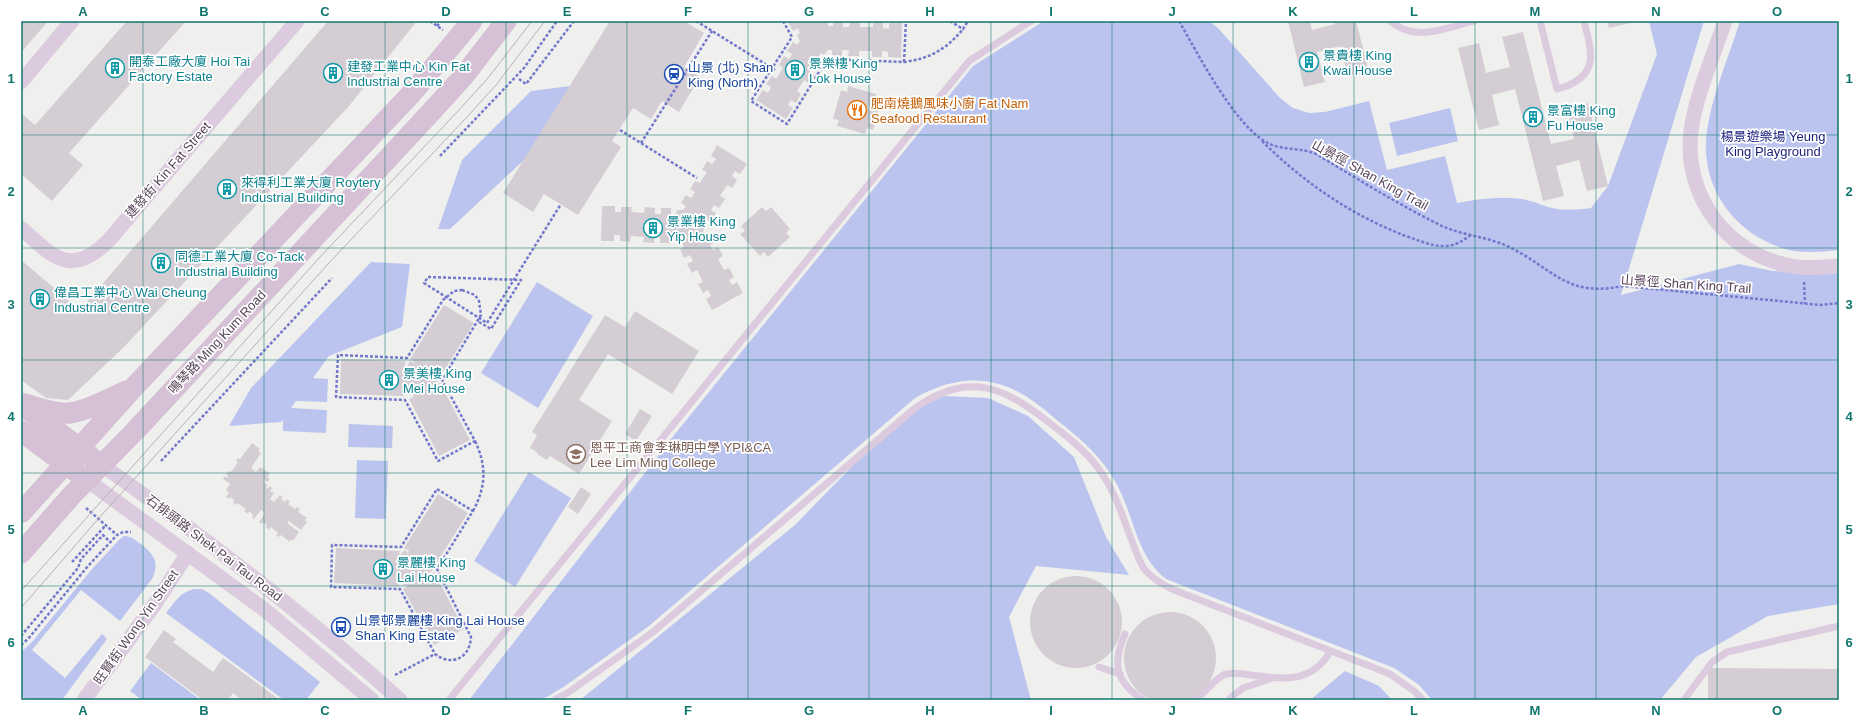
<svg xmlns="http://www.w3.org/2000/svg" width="1860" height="721" font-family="Arial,'Noto Sans TC',sans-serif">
  <rect width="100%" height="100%" fill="#eff0ed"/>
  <!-- green -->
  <path fill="#bbc4ee" d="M1044,21H1209L1218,28L1280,98L1293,108L1309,113L1325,112L1369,101L1387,170L1445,156L1457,203C1479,199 1499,196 1521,199C1531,200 1539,204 1548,207C1562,211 1577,210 1591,208L1608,186L1657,54L1649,21H1704L1621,295L1739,264L1773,271L1839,273V604L1768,616L1696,657L1660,700H1432L1419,685L1394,668L1166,579C1136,556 1134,515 1116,483C1102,457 1081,439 1058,421C1047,412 1035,401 1022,394C986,373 950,378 915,398L649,626L565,686L547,697L537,700H469L675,434L973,66Z
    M1740,21H1839V250C1820,252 1800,254 1782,248C1732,232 1699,184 1707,131C1712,94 1729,57 1740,21Z
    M570,86L524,160L450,229H438L462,160L531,91Z
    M1450,108L1458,141L1397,156L1389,123Z
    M371,262L410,264L402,327L329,356L313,378L328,379L327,402L296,401L291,408L327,410L326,433L283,431V420L281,422L229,426L251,388Z
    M537,282L593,316L538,408L481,373Z
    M944,396L988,398L1028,416L1074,457L1106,537L1129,575L1036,566L1009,617L1031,700H580L795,525L901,416Z
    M349,424L393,426L392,448L348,447Z
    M357,460L388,461L386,519L355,518Z
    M529,472L571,498L515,587L474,561Z
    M124,536C131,536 135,540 141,544C154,554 160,563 152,579L120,621L81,590L32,650L65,678L102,634L107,639L62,700H27L21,696V652L32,642L92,569L120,539Z
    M194,589H202L209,593L320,682L306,700H284L166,613C175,602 180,592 194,589Z
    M151,663L198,698L197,700H142L130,691Z
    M1345,671L1379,686L1392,700H1310Z"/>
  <!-- building -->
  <path fill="#d4cdd4" d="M21,21H48L21,53Z
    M127,21H186L69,153L83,165L52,201L21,174V116L22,114L35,125Z
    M328,21H417L349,106L123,348L68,400L46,398L21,380V260L80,310Z
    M610,21H684L704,33L684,67L700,77L679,112L662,101L651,119L633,108L612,141L621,147L578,215L544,194L533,212L503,193Z
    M790,21L828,22V26H833V21H843V27H849L850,21L860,22V27H873V22H883V28L889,29V23H902L901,58L888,57V52L882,51V57H872V51H859V56H848L849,50H842V56L832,55V50H828L824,55L821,53L818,58L822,61L817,69L812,66L809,71L814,75L808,83L804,80L797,91L801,94L796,103L791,100L788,105L793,108L786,119L756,100L763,90L768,93L771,87L766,84L772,76L776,79L783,68L779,65L784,56L789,59L792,54L787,51L793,42L797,45L800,41L797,35L800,33L798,28L793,31L788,22Z
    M1288,21H1310L1312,30L1335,24L1334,21H1356L1369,72L1348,76L1340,46L1317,52L1325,82L1304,87Z
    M1607,21H1635V22L1609,28Z
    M1523,32L1551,144L1574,139L1567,108L1588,103L1608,186L1587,191L1579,160L1556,166L1564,196L1543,201L1515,89L1492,95L1499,125L1479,130L1458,48L1479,43L1486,73L1510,67L1502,37Z
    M848,86L876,94L875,100L881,102L873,130L867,128L865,134L837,126L839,120L833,119L841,90L847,92Z
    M717,145L747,164L740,174L735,171L732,176L737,180L732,188L727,185L720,196L725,199L719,208L714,205L711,210L716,213L711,222L706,219L703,223L707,225L703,231L706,235L710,233L715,242L710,245L713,250L718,247L723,256L718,259L724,270L729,268L734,277L729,280L732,285L737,282L743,293L712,310L706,299L711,296L708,290L703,293L698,284L703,282L697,270L692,273L687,264L693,261L690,255L684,258L680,249L684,247L682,242L678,244L675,238H670V243H660V237H654V243L643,242L644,237L631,236L630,242L620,241V235H614V241H601L602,206H615V212H621V207H632L631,212L644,213L645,207L655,208V214H661V208H671V214H676L677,210H683L686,206L681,203L686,195L691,198L695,192L690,189L695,181L700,183L707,172L702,170L707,161L712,164L716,159L711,156Z
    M762,207L766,211L771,207L790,229L786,233L790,237L768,257L764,252L760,256L740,234L745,231L741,226Z
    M444,305L474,323L440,377L435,375L438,382L434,384L435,385L440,383L470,440L439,456L409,399L414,397L413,395H406V391H404V396L340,394L341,359L405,361V367H407L410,361L414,363L415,362L410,359Z
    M635,311L699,351L672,394L608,354L579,400L612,421L579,474L550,456L547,460L537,454L538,453L530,448L537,435L532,432L605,315L625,327Z
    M640,409L652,416L636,441L625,434Z
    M252,443L260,449L258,451L261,453L251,468L256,472L260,467L270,473L267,477L270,479L267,482L265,480L263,482L268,485L266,487L268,489L270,486L272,488L270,491L274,493L270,499L274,502L280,495L283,497L281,499L285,502L287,499L290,502L288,504L295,509L297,507L300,509L298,512L307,518L305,520L307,522L301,530L289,521L287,523L299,532L293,541L291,539L290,542L281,535L279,537L276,535L278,533L271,527L269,530L266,527L267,525L263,522L262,524L259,522L265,513L261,510L254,519L252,517L253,515L249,511L248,514L244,511L246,509L237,503L236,505L233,502L234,500L230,497L229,499L226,497L229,493L226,490L230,484L223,479L225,476L227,478L228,476L226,474L228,471L231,472L238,462L236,461L238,458L240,459Z
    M581,487L591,494L578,514L568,507Z
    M438,494L468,513L434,567L430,564L432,571L428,573L429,575L434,572L464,629L434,645L403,589L408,586L400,584V580H399V586L334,583L336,548L400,551L399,556L405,550L408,553L409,551L404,548Z
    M1030 622a46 46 0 1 1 92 0a46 46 0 1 1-92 0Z
    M1124 658a46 46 0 1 1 92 0a46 46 0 1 1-92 0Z
    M164,630L176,639L173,642L213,672L223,658L280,700H242L233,693L228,700H203L145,657Z
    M1708,668L1839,669V700H1708Z"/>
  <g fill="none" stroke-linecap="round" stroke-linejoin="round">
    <!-- path -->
    <path stroke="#7378cc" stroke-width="2.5" stroke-dasharray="3 2" stroke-linecap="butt" d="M430,21L443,30
      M783,21L792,37L751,101L787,124L827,59L904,62C929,59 947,49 963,29
      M950,21L963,29L968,21
      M1179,21C1198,54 1234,124 1266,142C1281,151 1300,147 1316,154C1356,178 1396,203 1438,224C1459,235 1485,236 1507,246C1554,268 1565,298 1623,286L1821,305L1839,303
      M437,26L441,21
      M904,62L906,21
      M519,79L526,84L574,21
      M620,130L697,178
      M1262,141C1303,182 1350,214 1403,235C1418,240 1432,247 1447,246C1457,245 1464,240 1472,234
      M641,143L712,31
      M440,156L524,68L557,21
      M1804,282L1805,304
      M462,290L475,295L479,301L481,315L442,380L475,441L438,461L405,400L336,397L338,355L407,358L443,300L454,291Z
      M479,322L491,329L521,280L491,279
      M161,461L332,278
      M437,489L473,511L437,569L471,637C470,658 452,667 435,654L400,589L331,587L332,545L401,547Z
      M86,508L117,535
      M473,511C486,487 487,466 475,441
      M72,562L106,525
      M21,636L78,568L81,559L103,535L110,542
      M21,645L28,639L88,566L117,535L123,532H131
      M395,675L435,654"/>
    <!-- lane -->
    <path stroke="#dccbde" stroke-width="7" d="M1390,21C1416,43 1444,28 1474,21
      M1540,21L1557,89C1599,78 1593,55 1584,21
      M1125,634C1112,664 1115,681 1143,700
      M1099,667L1120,674
      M1230,698L1243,688L1270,679
      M449,700L969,61L1031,21
      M554,700L569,692L653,632L915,408C969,370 1004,387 1051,424C1072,440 1093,457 1106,480C1118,499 1124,521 1132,541C1136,551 1139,563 1146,571C1154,580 1164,585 1174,590L1390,674L1414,691L1423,700
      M1195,700C1204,694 1217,676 1226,674C1233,673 1243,674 1251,675C1283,679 1311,684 1330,652
      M1684,700L1712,662L1727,652L1839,626"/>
    <!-- street -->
    <path stroke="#dccbde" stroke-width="15" d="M1725,21C1713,57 1696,94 1691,131C1683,196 1727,254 1791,266C1807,269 1823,267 1839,266
      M21,82L72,21
      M21,228C52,256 71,279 109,240L297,21
      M102,465C205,538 306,615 400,700
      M87,480L265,610L372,700
      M84,700L155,604L188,553"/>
    <!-- secondary -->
    <path stroke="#d5c0d6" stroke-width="21" d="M21,403C36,407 55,415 70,413C90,410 108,399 126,391
      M27,409L90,456
      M21,431L75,471
      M21,513L135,386L412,93L472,21
      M21,553L71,496L136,430L432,111L463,77L506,21"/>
    <!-- tram -->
    <path stroke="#b8afb7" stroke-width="1" d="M21,591L320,257L459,110L488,78L532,21
      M21,608L99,518L328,264L467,117L496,85L545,21"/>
    <!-- path-bridge -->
    <path stroke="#7378cc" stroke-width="2.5" stroke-dasharray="3 2" stroke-linecap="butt" d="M696,21L775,70
      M491,279L428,277L424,283L487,323L561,204"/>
  </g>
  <!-- grid -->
  <path fill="none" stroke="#0f766e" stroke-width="1" stroke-opacity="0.55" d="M143,21V700M264,21V700M385,21V700M506,21V700M627,21V700M748,21V700M869,21V700M991,21V700M1112,21V700M1233,21V700M1354,21V700M1475,21V700M1596,21V700M1717,21V700M21,135H1839M21,248H1839M21,360H1839M21,473H1839M21,586H1839"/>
  <!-- icons -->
  <defs>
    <g id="building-ring" transform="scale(1)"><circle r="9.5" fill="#fff" stroke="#0f9aa8" stroke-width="1.5"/><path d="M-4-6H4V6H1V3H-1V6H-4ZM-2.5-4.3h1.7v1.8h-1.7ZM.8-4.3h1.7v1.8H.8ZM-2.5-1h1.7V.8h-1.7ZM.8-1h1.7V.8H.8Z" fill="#0f9aa8"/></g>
    <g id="station-ring" transform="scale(1)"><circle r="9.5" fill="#fff" stroke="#1a4fb4" stroke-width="1.5"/><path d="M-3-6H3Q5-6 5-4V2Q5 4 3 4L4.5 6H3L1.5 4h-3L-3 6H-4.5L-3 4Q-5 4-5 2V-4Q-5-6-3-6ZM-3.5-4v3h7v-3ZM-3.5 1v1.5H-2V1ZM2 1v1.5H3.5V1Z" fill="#1a4fb4"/></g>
    <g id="restaurant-ring" transform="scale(1)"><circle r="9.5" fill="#fff" stroke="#e8710a" stroke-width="1.5"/><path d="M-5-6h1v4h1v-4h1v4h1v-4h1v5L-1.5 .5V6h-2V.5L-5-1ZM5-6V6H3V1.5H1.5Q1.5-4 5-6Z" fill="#e8710a"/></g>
    <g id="school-ring" transform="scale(1)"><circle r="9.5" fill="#fff" stroke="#8d6e63" stroke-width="1.5"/><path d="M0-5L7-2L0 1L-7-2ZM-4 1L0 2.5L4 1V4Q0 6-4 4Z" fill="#8d6e63"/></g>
    <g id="bus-ring" transform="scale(1)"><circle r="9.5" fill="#fff" stroke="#1a4fb4" stroke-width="1.5"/><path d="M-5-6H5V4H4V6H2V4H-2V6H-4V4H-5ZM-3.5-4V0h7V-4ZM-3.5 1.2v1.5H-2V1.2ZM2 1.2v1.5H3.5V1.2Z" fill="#1a4fb4"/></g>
  </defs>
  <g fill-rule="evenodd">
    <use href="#building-ring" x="1309" y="62"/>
    <use href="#building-ring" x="115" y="68"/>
    <use href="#building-ring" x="795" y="70"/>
    <use href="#building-ring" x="333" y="73"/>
    <use href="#station-ring" x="674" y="74"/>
    <use href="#restaurant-ring" x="857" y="110"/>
    <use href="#building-ring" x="1533" y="117"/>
    <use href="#building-ring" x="227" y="189"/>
    <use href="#building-ring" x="653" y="228"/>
    <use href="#building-ring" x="161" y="263"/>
    <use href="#building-ring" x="40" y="299"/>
    <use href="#building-ring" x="389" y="380"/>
    <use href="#school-ring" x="576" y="454"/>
    <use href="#building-ring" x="383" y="569"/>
    <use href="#bus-ring" x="341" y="627"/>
  </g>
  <g text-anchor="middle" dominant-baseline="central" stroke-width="3.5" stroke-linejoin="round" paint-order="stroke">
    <!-- culture labels -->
    <g font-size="13" fill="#0d838f" stroke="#fff" text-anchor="start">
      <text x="1323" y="55">景貴樓 King<tspan x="1323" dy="15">Kwai House</tspan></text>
      <text x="129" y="61">開泰工廠大廈 Hoi Tai<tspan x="129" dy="15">Factory Estate</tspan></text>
      <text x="809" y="63">景樂樓 King<tspan x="809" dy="15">Lok House</tspan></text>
      <text x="347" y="66">建發工業中心 Kin Fat<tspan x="347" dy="15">Industrial Centre</tspan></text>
      <text x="1547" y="110">景富樓 King<tspan x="1547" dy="15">Fu House</tspan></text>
      <text x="241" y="182">來得利工業大廈 Roytery<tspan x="241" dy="15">Industrial Building</tspan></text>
      <text x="667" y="221">景業樓 King<tspan x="667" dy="15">Yip House</tspan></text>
      <text x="175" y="256">同德工業大廈 Co-Tack<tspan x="175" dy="15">Industrial Building</tspan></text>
      <text x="54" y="292">偉昌工業中心 Wai Cheung<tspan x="54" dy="15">Industrial Centre</tspan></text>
      <text x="403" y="373">景美樓 King<tspan x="403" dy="15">Mei House</tspan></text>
      <text x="397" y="562">景麗樓 King<tspan x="397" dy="15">Lai House</tspan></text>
    </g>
    <!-- transit labels -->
    <g font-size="13" fill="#164399" stroke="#fff" text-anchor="start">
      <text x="688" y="67">山景 (北) Shan<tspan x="688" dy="15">King (North)</tspan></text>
      <text x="355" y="620">山景邨景麗樓 King Lai House<tspan x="355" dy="15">Shan King Estate</tspan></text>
    </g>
    <!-- food labels -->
    <g font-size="13" fill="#c56008" stroke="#fff" text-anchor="start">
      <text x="871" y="103">肥南燒鵝風味小廚 Fat Nam<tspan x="871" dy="15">Seafood Restaurant</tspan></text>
    </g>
    <!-- park labels -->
    <g font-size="13" fill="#171d7b" stroke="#fff">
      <text x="1773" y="136">楊景遊樂場 Yeung<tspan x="1773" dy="15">King Playground</tspan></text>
    </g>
    <!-- street labels -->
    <g font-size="13" fill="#59455a" stroke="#fff">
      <text transform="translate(168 170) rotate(-49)">建發街 Kin Fat Street</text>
      <text transform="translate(1370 175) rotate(29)">山景徑 Shan King Trail</text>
      <text transform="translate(1686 284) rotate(4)">山景徑 Shan King Trail</text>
      <text transform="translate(217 342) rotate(-47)">鳴琴路 Ming Kum Road</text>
      <text transform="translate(214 548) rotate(37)">石排頭路 Shek Pai Tau Road</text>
      <text transform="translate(136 627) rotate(-55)">旺賢街 Wong Yin Street</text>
    </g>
    <!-- education labels -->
    <g font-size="13" fill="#785e54" stroke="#fff" text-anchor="start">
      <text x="590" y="447">恩平工商會李琳明中學 YPI&amp;CA<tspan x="590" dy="15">Lee Lim Ming College</tspan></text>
    </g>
  </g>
  <!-- border -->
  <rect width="1860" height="721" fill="none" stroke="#ffffff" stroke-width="44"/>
  <rect x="22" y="22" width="1816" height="677" fill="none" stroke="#0f766e" stroke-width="1.5"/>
  <g font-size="13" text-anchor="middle" font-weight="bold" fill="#0f766e">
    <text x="83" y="16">A</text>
    <text x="204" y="16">B</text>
    <text x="325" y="16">C</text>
    <text x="446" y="16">D</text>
    <text x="567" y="16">E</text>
    <text x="688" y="16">F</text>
    <text x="809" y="16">G</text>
    <text x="930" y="16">H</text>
    <text x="1051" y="16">I</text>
    <text x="1172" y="16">J</text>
    <text x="1293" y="16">K</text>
    <text x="1414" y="16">L</text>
    <text x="1535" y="16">M</text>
    <text x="1656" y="16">N</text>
    <text x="1777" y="16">O</text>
    <text x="11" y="83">1</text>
    <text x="1849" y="83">1</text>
    <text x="11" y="196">2</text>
    <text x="1849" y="196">2</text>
    <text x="11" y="309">3</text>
    <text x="1849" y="309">3</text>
    <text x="11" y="421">4</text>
    <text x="1849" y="421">4</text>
    <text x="11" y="534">5</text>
    <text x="1849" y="534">5</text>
    <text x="11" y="647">6</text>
    <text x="1849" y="647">6</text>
    <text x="83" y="715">A</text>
    <text x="204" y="715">B</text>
    <text x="325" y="715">C</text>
    <text x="446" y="715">D</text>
    <text x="567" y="715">E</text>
    <text x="688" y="715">F</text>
    <text x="809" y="715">G</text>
    <text x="930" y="715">H</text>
    <text x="1051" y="715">I</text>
    <text x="1172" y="715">J</text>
    <text x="1293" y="715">K</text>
    <text x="1414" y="715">L</text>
    <text x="1535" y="715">M</text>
    <text x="1656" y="715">N</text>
    <text x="1777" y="715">O</text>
  </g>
</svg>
